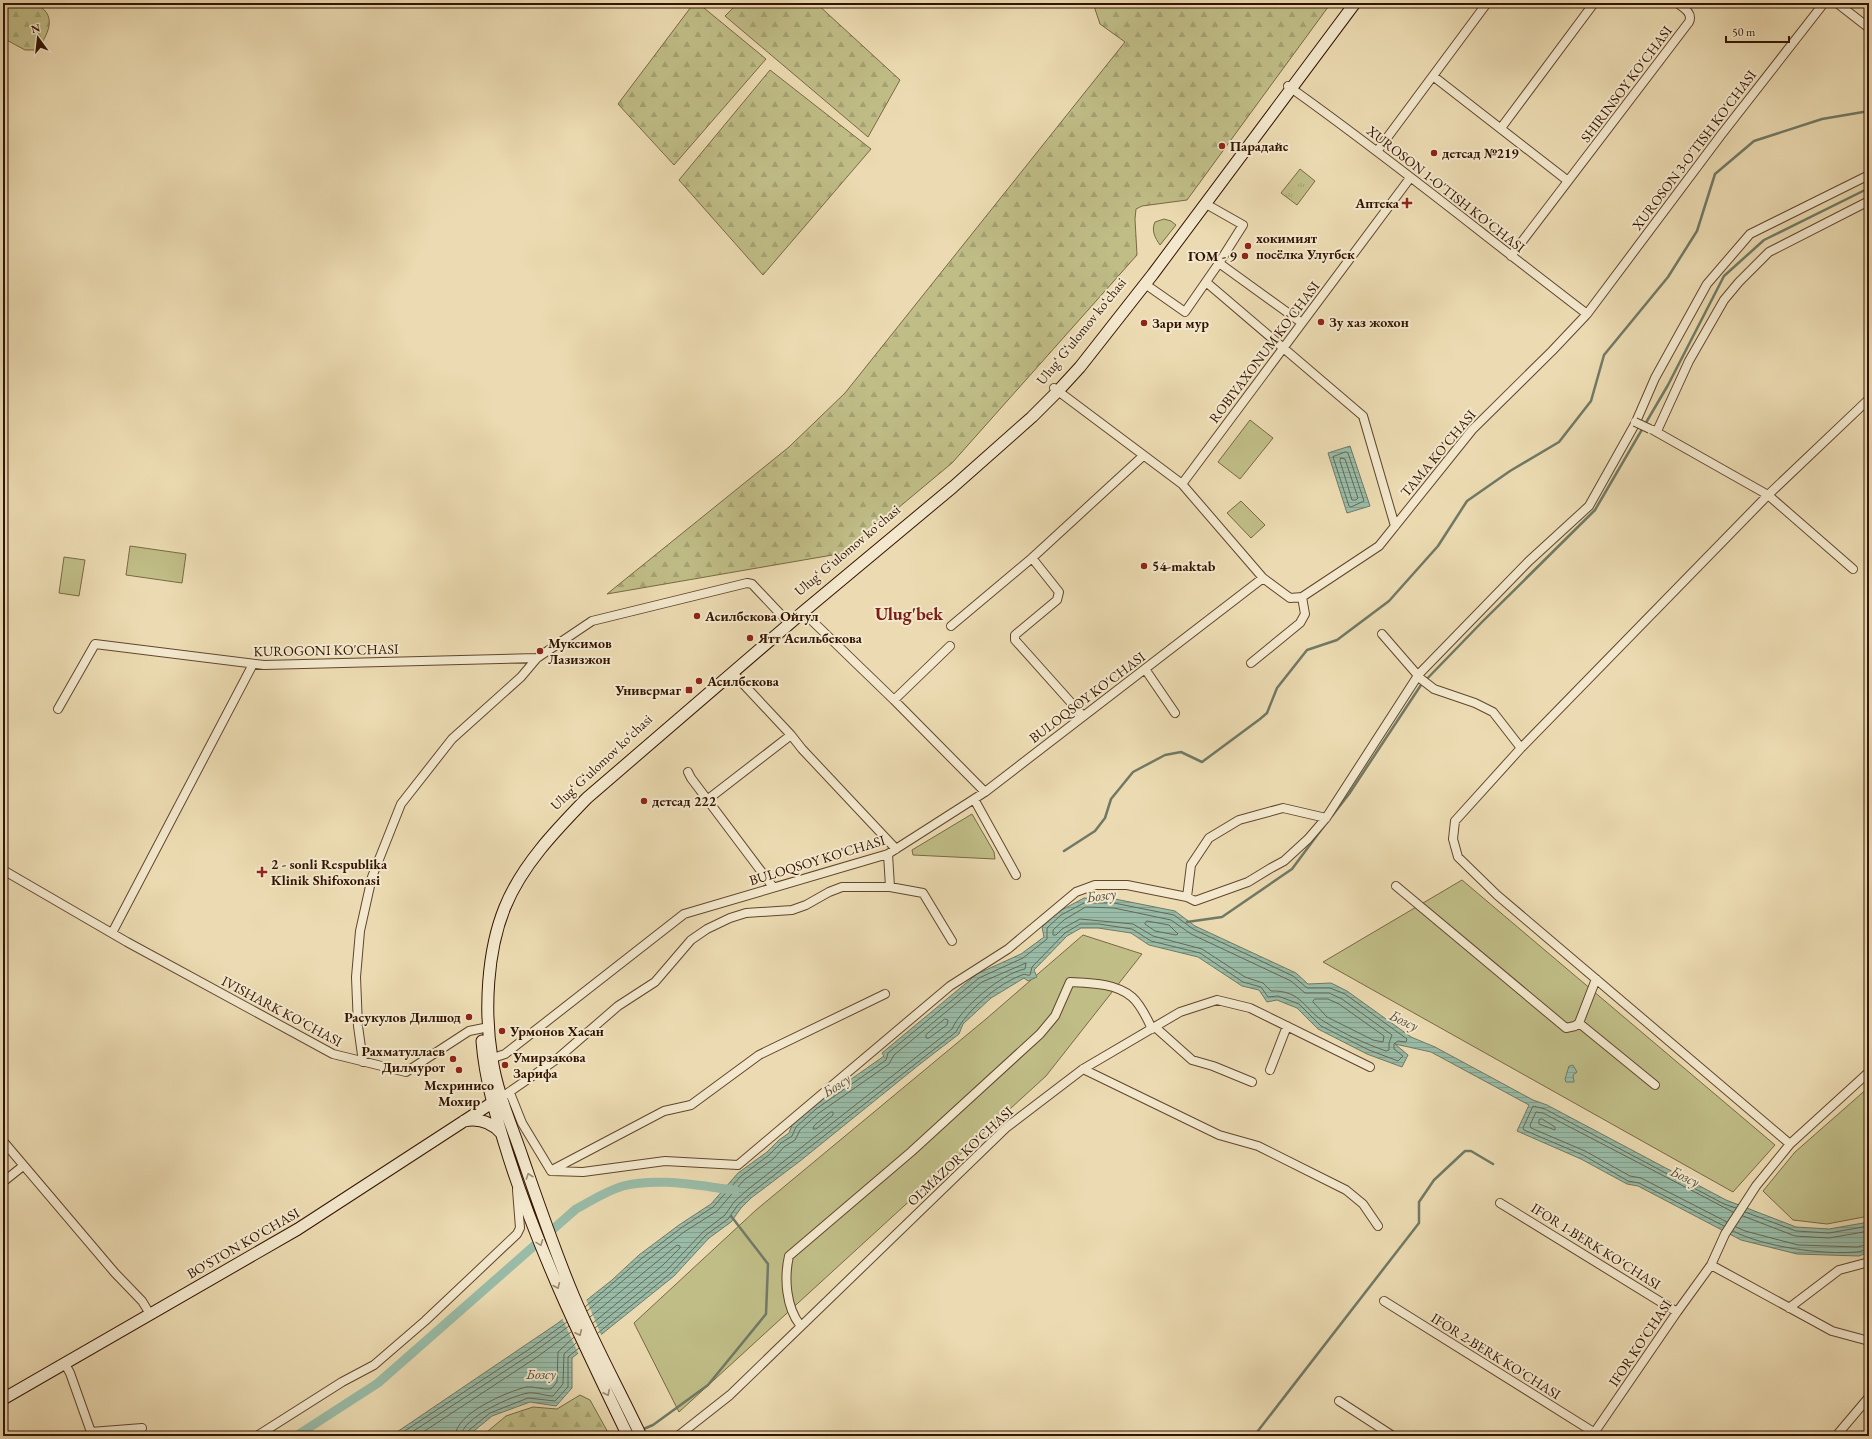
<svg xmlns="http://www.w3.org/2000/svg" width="1872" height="1439" font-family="'EB Garamond',serif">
  <defs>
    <pattern id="forest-firs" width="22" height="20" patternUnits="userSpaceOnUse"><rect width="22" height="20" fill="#c0bd87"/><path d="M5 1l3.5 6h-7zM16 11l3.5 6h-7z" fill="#a5a273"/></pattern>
    <pattern id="park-tufts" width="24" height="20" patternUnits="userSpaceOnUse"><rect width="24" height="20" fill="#c0bd87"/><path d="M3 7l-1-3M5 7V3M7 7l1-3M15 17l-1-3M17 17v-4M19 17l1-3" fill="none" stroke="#a5a273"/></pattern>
    <pattern id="water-rules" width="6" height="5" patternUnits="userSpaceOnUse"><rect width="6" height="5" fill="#99bca8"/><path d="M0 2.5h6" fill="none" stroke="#84a18f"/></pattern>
  </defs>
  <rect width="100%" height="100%" fill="#ecdbb2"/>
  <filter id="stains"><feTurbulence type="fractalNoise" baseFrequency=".005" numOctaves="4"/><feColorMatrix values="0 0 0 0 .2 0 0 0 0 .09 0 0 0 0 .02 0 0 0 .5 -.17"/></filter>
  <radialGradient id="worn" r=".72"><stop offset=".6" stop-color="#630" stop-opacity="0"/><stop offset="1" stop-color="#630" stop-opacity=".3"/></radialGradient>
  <!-- green -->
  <path fill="#c0bd87" stroke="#7a6844" d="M1164,219L1171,221L1176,225L1160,245C1155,238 1151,230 1155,222Z
    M1250,420L1273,438L1240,479L1218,462Z
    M1241,501L1265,525L1251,538L1227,513Z
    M130,546L186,554L182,583L126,575Z
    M64,557L85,560L79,596L59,593Z
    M972,814L994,852L995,859L913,855L912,850Z
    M1462,880L1775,1145L1733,1192L1323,962Z
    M1083,935L1142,954L1046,1076L679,1412L634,1323L756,1210L986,1019Z
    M1869,1087V1216L1827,1224L1793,1220L1763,1191L1795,1152Z"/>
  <!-- forest -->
  <path fill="url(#forest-firs)" stroke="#7a6844" d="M3,3C11,3 20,2 28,3C58,8 52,32 36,50H25L3,38Z
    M694,3H698L766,59L674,165L618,104Z
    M738,3H816L900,80L868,137L725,16Z
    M1093,3H1331L1187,200L1142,206L1136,209L1135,219L1137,255L952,463L844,553L607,594L789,447L845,393L1125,42L1100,24Z
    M770,70L871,149L763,275L679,180Z
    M580,1395L590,1400L610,1436H482L506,1416L533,1407L557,1409Z"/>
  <!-- park -->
  <path fill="url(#park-tufts)" stroke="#7a6844" d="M1300,169L1315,181L1297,205L1281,193Z"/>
  <!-- water -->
  <path fill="url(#water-rules)" stroke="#707965" d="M1350,446L1370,506L1347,513L1328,453Z
    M1084,898L1115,899L1175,911L1195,926L1296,973L1308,984L1331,983L1347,991L1411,1037L1435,1047L1533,1100L1547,1105L1726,1200L1796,1227L1829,1229L1869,1222V1252L1859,1256L1797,1254L1741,1240L1638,1186L1627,1184L1581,1159L1517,1131L1529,1105L1431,1052L1395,1044L1408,1055L1402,1067L1367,1054L1318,1029L1297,1008L1277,1000L1267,1002L1259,990L1242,986L1198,957L1149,945L1131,933L1098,928H1081L1067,936L1034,970L1037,977L1028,981L1024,978L991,998L963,1024L959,1034L920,1064L800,1161L751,1198L741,1208L731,1222L709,1238L674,1276L572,1358V1388L556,1406L530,1402L492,1416L468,1436H391L558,1323L612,1280L639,1255L679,1225L711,1204L738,1173L767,1152L779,1140L789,1133L792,1125L813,1106L884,1056L882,1053L977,974L1021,954L1044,937L1042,927L1058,912Z
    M1573,1065L1577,1072L1573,1075L1574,1082H1566L1565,1079L1569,1066Z"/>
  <!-- pier -->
  <path fill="#ecdbb2" d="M586,1299L602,1337L579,1355L562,1318Z"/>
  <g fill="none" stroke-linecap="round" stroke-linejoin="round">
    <!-- shore -->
    <path stroke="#666854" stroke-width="1" d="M1346,452L1348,453L1364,501L1351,507L1349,506L1333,457Z
      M1341,458L1345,459L1358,498L1356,500H1352L1340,461Z
      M1086,907L1114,908L1171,920L1191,934L1291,981L1305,993H1329L1342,999L1392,1035L1389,1043V1050L1386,1051C1366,1044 1344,1034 1325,1022C1304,1010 1302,990 1271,991L1263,983L1245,977L1202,949L1153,936L1133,924L1080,919L1062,929L1056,935H1053V930L1064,920Z
      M1147,921L1169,925L1178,934L1176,935L1155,931L1145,924Z
      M1315,999H1328L1339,1004L1384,1036L1383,1042L1373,1040L1327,1017L1313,1002Z
      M945,1019L948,1020L947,1025L929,1038H926V1035Z
      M831,1112H833V1115L816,1129H813L814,1126Z
      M1542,1119L1555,1127V1130L1539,1124V1120Z
      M1745,1212L1796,1231L1829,1233L1869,1226
      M1743,1216L1795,1236L1829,1238L1869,1231
      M1727,1222L1641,1178L1630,1176L1585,1151L1531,1128L1530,1125L1536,1112L1543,1113L1733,1212
      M1724,1226L1639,1183L1628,1181L1583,1155L1524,1130L1523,1128L1533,1106L1545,1109L1724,1204L1736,1208
      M1736,1227L1745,1231L1798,1245L1857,1247L1869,1244
      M1733,1231C1764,1247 1823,1255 1857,1252C1861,1252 1865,1249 1869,1249
      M585,1307L642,1258L681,1228L713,1207L741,1176L769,1155L781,1143L792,1136L796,1127L816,1109L886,1060L888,1053L979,978L1023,958L1047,939V928L1061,915L1084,903H1114L1174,915L1193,929L1293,976L1307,988H1330L1345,994L1407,1039L1406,1042L1398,1041L1394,1044V1049L1403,1056L1398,1061L1369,1050L1321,1026L1299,1004L1278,996L1268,997L1261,987L1243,982L1200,953L1151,941L1132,929L1099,924H1080L1065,933L1032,967L1030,975C1027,976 1025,973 1022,975C999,983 966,1011 956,1032L749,1195L737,1206L728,1219L706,1235L671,1273L598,1333
      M587,1311L645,1262L684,1232L717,1211L744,1180L773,1159L784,1147L795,1140L800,1130L819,1113L889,1064L894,1055L982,982L1026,963L1025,969C1002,973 961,1008 952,1029L746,1191L734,1202L725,1215L703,1232L667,1270L595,1328
      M590,1317L677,1245L680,1246V1248L663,1265L593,1323
      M397,1436L531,1348L567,1322
      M406,1436L534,1352L569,1326
      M417,1436L537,1357L571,1332
      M455,1436C456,1413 507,1392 526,1387C534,1386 543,1390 551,1389L557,1382L558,1352L574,1337
      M461,1436C462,1418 511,1396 528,1393C536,1392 545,1396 553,1396L563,1384L564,1354L576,1343
      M466,1436L468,1431L490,1413L528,1398L555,1401L568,1387V1357L579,1348"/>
    <!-- stream -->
    <path stroke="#707965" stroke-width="2.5" d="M1332,816L1349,794L1421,685L1482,622L1595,510L1668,385L1724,276L1764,240L1869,188
      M1064,851L1095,831L1105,818L1111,799L1133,772L1165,755L1181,752L1202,762L1260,719L1267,713L1277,688L1307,650L1337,640L1389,601L1438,546L1467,501L1510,471L1559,442L1591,401L1604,355L1668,277L1697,231L1715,174L1754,141L1822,119L1869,111
      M1187,922L1222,917L1292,869L1324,826
      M641,1430L653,1425L708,1385L766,1314L768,1264L731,1216
      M1254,1436L1419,1223V1202L1434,1180L1465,1151H1471L1493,1164"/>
    <!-- canal -->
    <path stroke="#99bca8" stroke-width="9" d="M296,1436L378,1383L576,1209C591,1201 606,1191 623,1186C658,1177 699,1186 735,1190"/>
    <!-- minor casing -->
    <g stroke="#61462c" stroke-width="10">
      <path id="minor" d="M1837,3L1869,28
        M1433,76L1568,181
        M1288,86C1390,158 1487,238 1587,314
        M1501,128L1594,3
        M1378,150L1487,3
        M1511,256L1689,22C1693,13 1684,8 1677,3
        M1219,263L1302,323
        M1206,282L1363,416L1395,526
        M1145,284L1185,312L1219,263L1243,225L1206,204
        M1054,388L1182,484L1263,578L1290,598L1302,597
        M1653,430L1768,495L1853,569
        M1657,431L1689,361L1724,300L1739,282L1769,252L1869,201
        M1182,484L1410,178
        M1032,558L1059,592L1057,600L1015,635V640L1083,716
        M1302,597L1379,546L1472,430L1552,351L1587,314L1721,135L1824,3
        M803,612L894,700L985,792
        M951,626L1032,558L1143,456
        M1382,634L1421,679L1434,689L1475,703L1493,712L1521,748
        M1251,663L1300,623L1305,614L1302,597
        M1145,669L1175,713
        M733,673L791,735L802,749L896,849
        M894,700L950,646
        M58,709L95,644L264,665L537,658
        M688,772L691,778L773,887
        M974,799L1016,875
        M707,800L791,735
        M888,854L890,887
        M3,870L127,942L333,1054L406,1072L469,1031L489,1027
        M1396,886L1566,1028L1575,1026L1579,1023L1596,979
        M1187,897L1191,865L1209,838L1239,820L1283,808L1326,818
        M112,933L253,664
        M1579,1023L1655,1085
        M1155,1027L1192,1060L1213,1066L1252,1082
        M487,1060L505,1054L684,914L888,854L985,792L1263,578
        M363,1062L358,1026L356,977L360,931L372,877L401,804L452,739L521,677L537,658L592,621L747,583L752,584L786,620
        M1083,1069L1219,1135L1258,1146L1346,1190L1363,1204L1378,1226
        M1270,1070L1287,1026
        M510,1093L522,1123L551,1171
        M502,1097L557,1059L618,1006L655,982L691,940L707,929L730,918L746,913L792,910L806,905L829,892L842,887H890L923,893L952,941
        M3,1141L115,1273L142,1301L150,1314
        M1790,1144L1497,895L1458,857L1453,839L1455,821L1521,748L1768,495L1869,399
        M552,1170L664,1111L691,1105L759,1055L885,994
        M551,1171L583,1172L665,1161L738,1165L950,986L1008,949L1076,892L1095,885H1127L1187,897L1195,901L1248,882L1271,868L1284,861L1308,839L1326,818L1419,674L1529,561L1589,506L1635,424L1655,378L1707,284L1750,234L1869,175
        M3,1182L23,1166
        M1500,1203L1677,1312
        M1711,1265L1832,1331L1869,1341
        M1384,1301L1595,1433
        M1789,1308L1839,1270L1869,1262
        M800,1325C786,1307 784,1278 789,1256L911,1152L1040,1034L1055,1016L1070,982C1090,983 1116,983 1132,997C1140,1004 1147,1018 1152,1029
        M65,1364L70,1373L91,1432V1436
        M1339,1401L1393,1436
        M91,1432L142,1428
        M257,1436L342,1382L374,1365L425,1321L517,1234L520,1228L517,1190
        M678,1436L730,1395L1007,1127L1083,1069L1180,1012L1217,1000L1250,1008L1370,1067
        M1592,1436L1677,1312L1711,1265L1725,1234L1756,1186L1790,1144L1869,1072
        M1836,1436L1869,1397"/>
    </g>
    <!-- secondary casing -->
    <g stroke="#331400" stroke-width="13">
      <path id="secondary" d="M482,1041C485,1081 497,1120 509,1158C540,1255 584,1345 628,1436
        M464,1121C479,1118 491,1122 501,1133
        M3,1399L298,1229L498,1099
        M641,1436C619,1390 594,1344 574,1297C555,1252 539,1205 523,1159C512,1126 497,1093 492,1059C484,1011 487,951 505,907C522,865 556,830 587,798L803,612L953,487L1032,417L1058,391L1080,367L1153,274L1355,3"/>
    </g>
    <!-- minor -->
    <use href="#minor" stroke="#f3e8cd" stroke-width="8"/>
    <!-- secondary -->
    <use href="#secondary" stroke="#f3e8cd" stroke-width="11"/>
    <!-- minor-bridge casing -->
    <g stroke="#61462c" stroke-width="10" stroke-linecap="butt">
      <path id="minor-bridge" d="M1635,422L1650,429"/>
    </g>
    <!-- minor-bridge -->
    <use href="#minor-bridge" stroke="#f3e8cd" stroke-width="8"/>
  </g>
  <!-- one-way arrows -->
  <defs><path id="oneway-chevron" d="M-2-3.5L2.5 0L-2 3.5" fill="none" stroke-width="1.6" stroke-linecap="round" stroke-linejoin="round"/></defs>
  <g stroke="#9d8971">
    <use href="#oneway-chevron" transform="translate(529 1176) rotate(-109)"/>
    <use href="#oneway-chevron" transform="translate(540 1243) rotate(69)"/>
    <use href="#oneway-chevron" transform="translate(557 1286) rotate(67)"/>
    <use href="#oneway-chevron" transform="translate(579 1333) rotate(65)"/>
    <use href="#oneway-chevron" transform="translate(607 1393) rotate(64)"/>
  </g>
  <!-- markers -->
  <g fill="#8f2418" stroke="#f3e8cd" stroke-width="1.5">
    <circle cx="1222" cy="146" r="4"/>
    <circle cx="1434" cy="153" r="4"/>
    <path d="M1405 197h4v4h4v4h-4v4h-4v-4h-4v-4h4z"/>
    <circle cx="1248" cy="246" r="4"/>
    <circle cx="1245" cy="256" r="4"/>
    <circle cx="1321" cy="322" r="4"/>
    <circle cx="1144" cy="323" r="4"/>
    <circle cx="1144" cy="566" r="4"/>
    <circle cx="697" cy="616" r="4"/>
    <circle cx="750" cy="638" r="4"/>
    <circle cx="540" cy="651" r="4"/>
    <circle cx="699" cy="681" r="4"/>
    <rect x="685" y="686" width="8" height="8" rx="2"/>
    <circle cx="644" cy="801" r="4"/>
    <path d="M260 866h4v4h4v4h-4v4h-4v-4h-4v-4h4z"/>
    <circle cx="469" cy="1017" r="4"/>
    <circle cx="502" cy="1031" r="4"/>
    <circle cx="453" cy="1059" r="4"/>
    <circle cx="505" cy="1065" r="4"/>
    <circle cx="459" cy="1070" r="4"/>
  </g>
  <g text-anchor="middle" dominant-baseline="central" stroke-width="4" stroke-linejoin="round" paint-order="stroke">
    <!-- street labels -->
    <g font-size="14" fill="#331400" stroke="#f3e8cd">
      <text transform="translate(1626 84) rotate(-53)">SHIRINSOY KO'CHASI</text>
      <text transform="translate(1694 150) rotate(-53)">XUROSON 3-O'TISH KO'CHASI</text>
      <text transform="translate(1446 189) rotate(38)">ХUROSON 1-O'TISH KO'CHASI</text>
      <text transform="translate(1081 331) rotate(-51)">Ulugʻ Gʻulomov koʻchasi</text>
      <text transform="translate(1264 352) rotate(-53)">ROBIYAXONUM KO'CHASI</text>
      <text transform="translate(1438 453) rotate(-50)">TAMA KO'CHASI</text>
      <text transform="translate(847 550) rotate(-40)">Ulugʻ Gʻulomov koʻchasi</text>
      <text transform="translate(326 650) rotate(-1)">KUROGONI KO'CHASI</text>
      <text transform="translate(1087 697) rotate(-37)">BULOQSOY KO'CHASI</text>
      <text transform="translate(601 762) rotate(-43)">Ulugʻ Gʻulomov koʻchasi</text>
      <text transform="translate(817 860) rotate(-17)">BULOQSOY KO'CHASI</text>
      <text transform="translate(282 1011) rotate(28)">IVISHARK KO'CHASI</text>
      <text transform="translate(960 1156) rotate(-43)">OLMAZOR KO'CHASI</text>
      <text transform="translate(243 1243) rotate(-30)">BO'STON KO'CHASI</text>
      <text transform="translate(1596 1246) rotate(32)">IFOR 1-BERK KO'CHASI</text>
      <text transform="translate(1640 1343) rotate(-56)">IFOR KO'CHASI</text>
      <text transform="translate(1496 1356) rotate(32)">IFOR 2-BERK KO'CHASI</text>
    </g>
    <!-- poi labels -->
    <g font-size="14" font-weight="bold" fill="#331400" stroke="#f3e8cd" text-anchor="start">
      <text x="1230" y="146">Парадайс</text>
      <text x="1442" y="153">детсад №219</text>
      <text x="1399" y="203" text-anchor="end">Аптека</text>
      <text x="1256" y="238">хокимият<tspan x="1256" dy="16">посёлка Улугбек</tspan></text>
      <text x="1237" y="256" text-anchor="end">ГОМ - 9</text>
      <text x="1329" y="322">Зу хаз жохон</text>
      <text x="1152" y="323">Зари мур</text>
      <text x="1152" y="566">54-maktab</text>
      <text x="705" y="616">Асилбекова Ойгул</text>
      <text x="758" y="638">Ятт Асильбекова</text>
      <text x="548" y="643">Муксимов<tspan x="548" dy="16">Лазизжон</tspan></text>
      <text x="707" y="681">Асилбекова</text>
      <text x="681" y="690" text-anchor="end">Универмаг</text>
      <text x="652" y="801">детсад 222</text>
      <text x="271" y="864">2 - sonli Respublika<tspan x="271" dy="16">Klinik Shifoxonasi</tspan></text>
      <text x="461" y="1017" text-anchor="end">Расукулов Дилшод</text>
      <text x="510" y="1031">Урмонов Хасан</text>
      <text x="445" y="1051" text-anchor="end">Рахматуллаев<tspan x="445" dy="16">Дилмурот</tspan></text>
      <text x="513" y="1057">Умирзакова<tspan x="513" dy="16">Зарифа</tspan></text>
      <text x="459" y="1085" text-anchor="middle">Мехринисо<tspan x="459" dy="16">Мохир</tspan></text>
    </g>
    <!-- water labels -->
    <g font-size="15" font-style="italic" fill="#574f3b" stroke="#f3e8cd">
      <text transform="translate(1101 895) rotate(-8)">Бозсу</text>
      <text transform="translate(1404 1020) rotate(25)">Бозсу</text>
      <text transform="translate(836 1085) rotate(-33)">Бозсу</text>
      <text transform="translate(1685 1176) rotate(25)">Бозсу</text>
      <text x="541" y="1373">Бозсу</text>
    </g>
    <!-- district labels -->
    <g font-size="18" font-weight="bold" fill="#7a1f14" stroke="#f3e8cd">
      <text x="909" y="613">Ulug'bek</text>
    </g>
  </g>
  <!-- margin -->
  <rect width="1872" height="1439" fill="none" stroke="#ecdbb2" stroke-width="16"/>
  <rect x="4" y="4" width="1864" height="1431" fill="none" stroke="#331400" stroke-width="2"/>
  <rect x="8" y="8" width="1856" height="1423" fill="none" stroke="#331400"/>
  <!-- north arrow -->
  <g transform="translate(38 38) rotate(345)" stroke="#f3e8cd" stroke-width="3" paint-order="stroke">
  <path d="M0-3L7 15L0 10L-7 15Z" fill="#331400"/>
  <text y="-6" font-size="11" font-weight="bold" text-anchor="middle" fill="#331400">N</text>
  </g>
  <!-- scale -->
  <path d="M1726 36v6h63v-6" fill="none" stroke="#331400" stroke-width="2"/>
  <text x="1732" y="36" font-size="12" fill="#331400" stroke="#f3e8cd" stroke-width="3" paint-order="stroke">50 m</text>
  <rect width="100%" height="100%" filter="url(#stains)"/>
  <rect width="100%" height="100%" fill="url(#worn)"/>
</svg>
